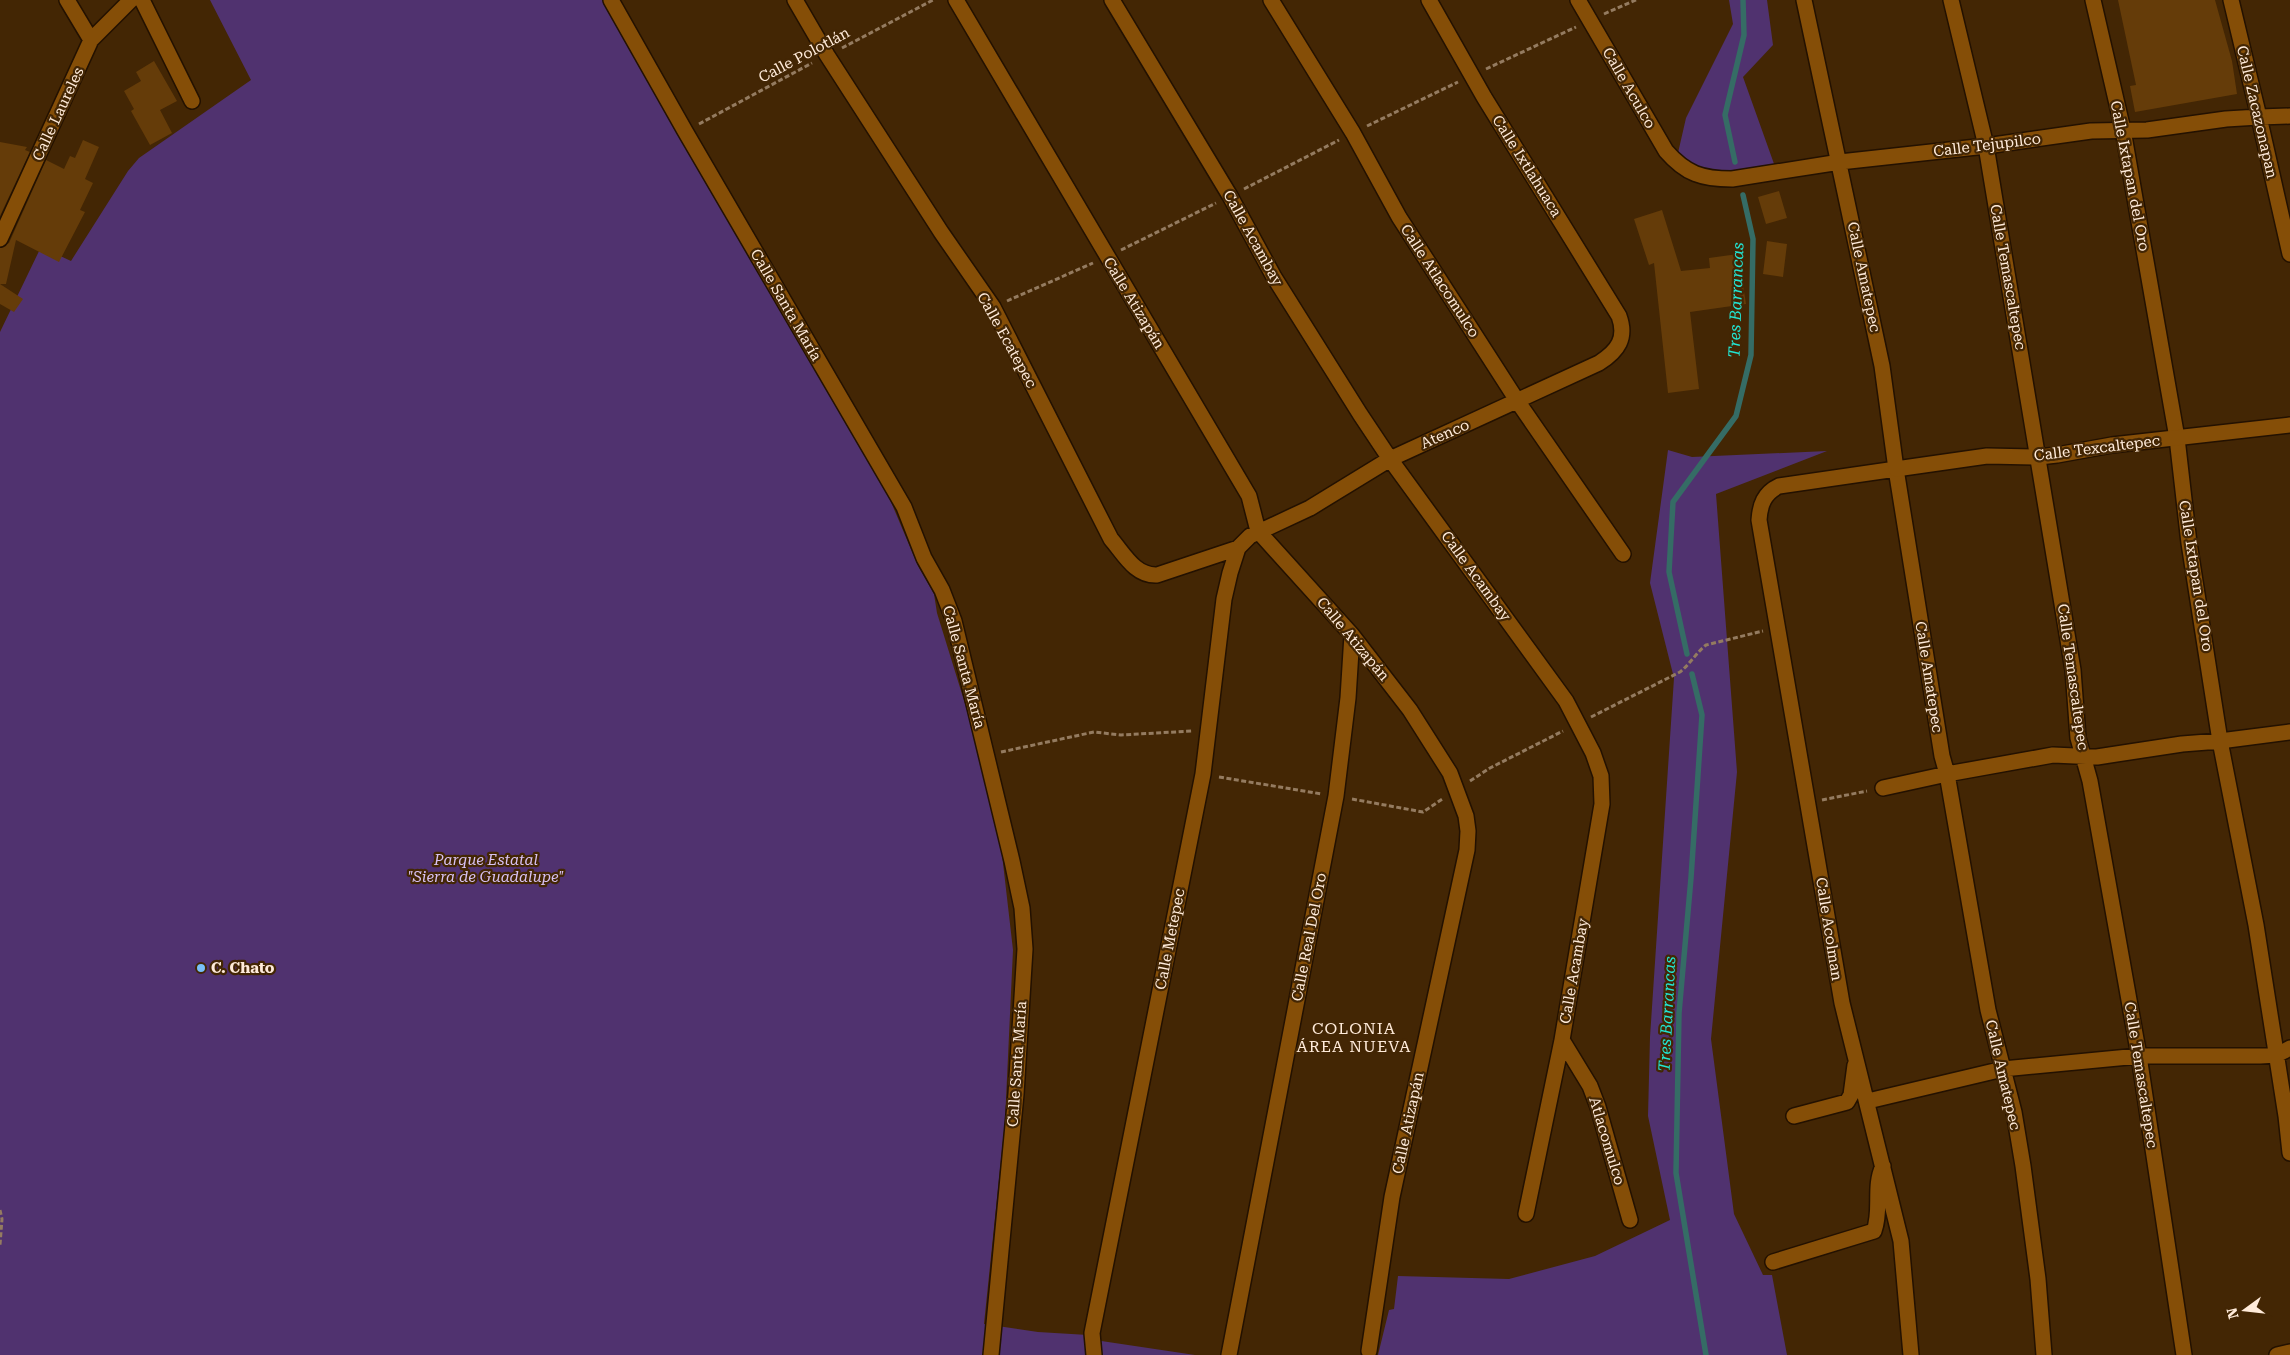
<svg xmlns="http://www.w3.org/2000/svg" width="2290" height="1355" font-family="'Roboto Serif',serif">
  <rect width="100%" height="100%" fill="#432604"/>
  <!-- green -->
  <path fill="#50326f" d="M210,0H608L870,452L918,566L934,594L937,613L970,720L1000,837L1013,950L1005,1121L984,1324L1038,1332L1088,1335V1339L1195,1355H0V332L41,247L71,261L128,171L139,158L251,80Z
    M1729,0H1767L1773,45L1743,77L1778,175L1717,174L1675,166L1686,118L1733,24Z
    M1668,450L1692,457L1827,451L1716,494L1737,772L1711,1039L1734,1214L1763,1275H1772L1787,1355H1378L1389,1310L1394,1309L1398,1276L1509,1279L1595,1256L1670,1220L1648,1116L1650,1037L1674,678L1650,583Z"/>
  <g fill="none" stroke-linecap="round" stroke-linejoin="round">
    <!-- stream -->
    <path stroke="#356c65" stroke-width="5.5" d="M1735,162L1725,115L1744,35L1743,0
      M1687,654L1669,572L1673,502L1736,416L1751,355L1753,239L1743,195
      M1692,674L1702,715L1691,878L1679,1013L1676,1173L1706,1355"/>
  </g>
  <!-- building -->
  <path fill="#653c09" d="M2118,0H2215L2232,61L2237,94L2135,112L2130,86L2136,85Z
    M154,61L177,101L160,110L172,133L150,145L131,111L134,109L124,91L141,81L136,72Z
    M83,140L99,147L85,179L93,183L80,210L85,212L59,262L16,240L6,284H0V248L9,243L46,160L64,169L70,156L75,158Z
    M0,142L27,147L25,150L30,152L0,216Z
    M1779,191L1787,218L1766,224L1758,197Z
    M1662,210L1681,271L1710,268L1709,258L1738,254L1746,304L1690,312L1699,389L1668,393L1654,263L1649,265L1634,219Z
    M1767,241L1787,244L1783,277L1763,274Z
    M0,284L23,299L14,312L0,304Z"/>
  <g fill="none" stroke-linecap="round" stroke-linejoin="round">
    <!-- minor casing -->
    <g stroke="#231101" stroke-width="18">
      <path id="minor" d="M67,0L91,40
        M142,0L192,101
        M611,0L685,131L904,507L924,558L942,590L954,621L1012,861L1022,908L1025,949L1016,1094L991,1355
        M795,0L827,55L941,232L993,307L1111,539C1124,554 1135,576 1157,575L1238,548
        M956,0L1249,496L1258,531L1352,635L1410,710L1450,773L1466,816L1468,831L1467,850L1392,1197L1369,1351
        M1112,0L1230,196L1274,277L1360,414L1390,459L1566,701L1593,753L1601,776L1602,804L1562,1040L1526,1214
        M1271,0L1353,133L1399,217L1518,402L1623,554
        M1951,0L1986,146L2073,670L2078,738L2090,781L2139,1056L2184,1355
        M2093,0L2123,130L2177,438L2189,543L2220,741L2256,925L2286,1116L2290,1153
        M2290,116L2259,117L2290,254
        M0,239L91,40L131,0
        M1883,788L1947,774L2053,755L2097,757L2182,744L2220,741L2290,732
        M1562,1040L1590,1086L1598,1107L1630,1220
        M1868,1101L2003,1069L2139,1056H2260L2277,1055L2290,1048
        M1794,1116L1847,1102L1851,1095L1855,1065
        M1773,1262L1874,1231C1882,1210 1873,1187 1883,1166
        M1094,1355L1092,1333L1203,774L1224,599L1230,573L1238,548L1250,536L1310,508L1390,459L1599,363C1618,351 1627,338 1619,316L1484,97L1429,0
        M1229,1355L1336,796L1348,698L1352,635
        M1911,1355L1901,1241L1842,1003L1759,520C1760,505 1764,493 1779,486L1896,469L1942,756L1947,774L1988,1010L2014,1112L2023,1166L2038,1279L2044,1355
        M2277,1355L2290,1352"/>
    </g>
    <!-- tertiary casing -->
    <g stroke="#231101" stroke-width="18">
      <path id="tertiary" d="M1578,0L1666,151C1686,174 1702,179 1732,179L1840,162L1986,146L2091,131L2147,130L2226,119L2259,117L2231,0
        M1804,0L1882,366L1896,469L1987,456L2039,457L2057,455L2112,445L2290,425"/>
    </g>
    <!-- path -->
    <path stroke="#947b60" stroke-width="3" stroke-dasharray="5 2.5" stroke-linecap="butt" d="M1604,14L1636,0
      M842,48L933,0
      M1486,69L1576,27
      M699,124L812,63
      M1367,126L1458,82
      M1244,189L1339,140
      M1121,250L1216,203
      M1007,301L1093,263
      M1591,717L1680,672C1690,664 1696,653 1706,645L1763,631
      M1001,752L1094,732L1121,735L1192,731
      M1219,777L1322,794
      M1470,781L1490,768L1563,731
      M1352,799L1423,812L1444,798
      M1822,800L1867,791
      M0,1210L2,1219L0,1245"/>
    <!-- minor -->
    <use href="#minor" stroke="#854e07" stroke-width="15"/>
    <!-- tertiary -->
    <use href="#tertiary" stroke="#854e07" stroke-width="15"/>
  </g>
  <!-- markers -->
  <circle fill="#79bff8" stroke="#432604" stroke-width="2" cx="201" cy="968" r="5"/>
  <g text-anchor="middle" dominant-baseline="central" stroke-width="4.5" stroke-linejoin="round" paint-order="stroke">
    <!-- street labels -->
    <g font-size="15" fill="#ffebda" stroke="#432604">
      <text transform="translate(804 55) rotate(-28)">Calle Polotlán</text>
      <text transform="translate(1629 88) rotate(60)">Calle Aculco</text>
      <text transform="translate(2257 112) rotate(77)">Calle Zacazonapan</text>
      <text transform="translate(58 114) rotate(-65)">Calle Laureles</text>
      <text transform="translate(1987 145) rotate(-7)">Calle Tejupilco</text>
      <text transform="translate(1527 166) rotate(58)">Calle Ixtlahuaca</text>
      <text transform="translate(2130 176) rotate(79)">Calle Ixtapan del Oro</text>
      <text transform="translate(1253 238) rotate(61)">Calle Acambay</text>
      <text transform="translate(1864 277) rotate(78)">Calle Amatepec</text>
      <text transform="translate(2008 277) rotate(80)">Calle Temascaltepec</text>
      <text transform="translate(1440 281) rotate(57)">Calle Atlacomulco</text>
      <text transform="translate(1134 303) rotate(59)">Calle Atizapán</text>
      <text transform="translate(786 305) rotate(60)">Calle Santa María</text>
      <text transform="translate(1007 340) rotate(61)">Calle Ecatepec</text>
      <text transform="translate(1445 434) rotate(-24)">Atenco</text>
      <text transform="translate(2097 448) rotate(-7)">Calle Texcaltepec</text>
      <text transform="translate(1476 576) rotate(54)">Calle Acambay</text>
      <text transform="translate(2196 576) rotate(81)">Calle Ixtapan del Oro</text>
      <text transform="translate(1353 639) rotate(50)">Calle Atizapán</text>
      <text transform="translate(964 667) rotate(75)">Calle Santa María</text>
      <text transform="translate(1929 677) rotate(81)">Calle Amatepec</text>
      <text transform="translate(2073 677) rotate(82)">Calle Temascaltepec</text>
      <text transform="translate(1829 929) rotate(81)">Calle Acolman</text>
      <text transform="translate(1309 937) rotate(-79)">Calle Real Del Oro</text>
      <text transform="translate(1170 939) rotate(-79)">Calle Metepec</text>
      <text transform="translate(1574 971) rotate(-80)">Calle Acambay</text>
      <text transform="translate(1017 1064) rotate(-86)">Calle Santa María</text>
      <text transform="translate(2003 1075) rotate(77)">Calle Amatepec</text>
      <text transform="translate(2141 1075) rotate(81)">Calle Temascaltepec</text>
      <text transform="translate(1408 1123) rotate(-78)">Calle Atizapán</text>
      <text transform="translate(1607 1141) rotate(73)">Atlacomulco</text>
    </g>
    <!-- park labels -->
    <g font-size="15" font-style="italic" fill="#d8c2f4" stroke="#432604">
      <text x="486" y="860">Parque Estatal<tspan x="486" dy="17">"Sierra de Guadalupe"</tspan></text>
    </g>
    <!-- poi labels -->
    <g font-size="15" font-weight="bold" fill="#ffebda" stroke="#432604" text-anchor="start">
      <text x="211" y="968">C. Chato</text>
    </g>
    <!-- water labels -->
    <g font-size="16" font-style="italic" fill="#22e6d4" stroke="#432604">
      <text transform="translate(1736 300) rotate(-88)">Tres Barrancas</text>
      <text transform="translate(1667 1014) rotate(-87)">Tres Barrancas</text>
    </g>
    <!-- neighbourhood labels -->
    <g font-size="16" letter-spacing="1" fill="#ffebda" stroke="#432604">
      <text x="1354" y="1028">COLONIA<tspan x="1354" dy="18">ÁREA NUEVA</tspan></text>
    </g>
  </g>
  <!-- north arrow -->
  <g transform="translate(2245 1310) rotate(255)" stroke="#432604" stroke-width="4" paint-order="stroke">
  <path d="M0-4L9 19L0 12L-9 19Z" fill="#ffebda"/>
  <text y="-8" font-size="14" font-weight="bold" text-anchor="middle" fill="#ffebda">N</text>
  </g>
</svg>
